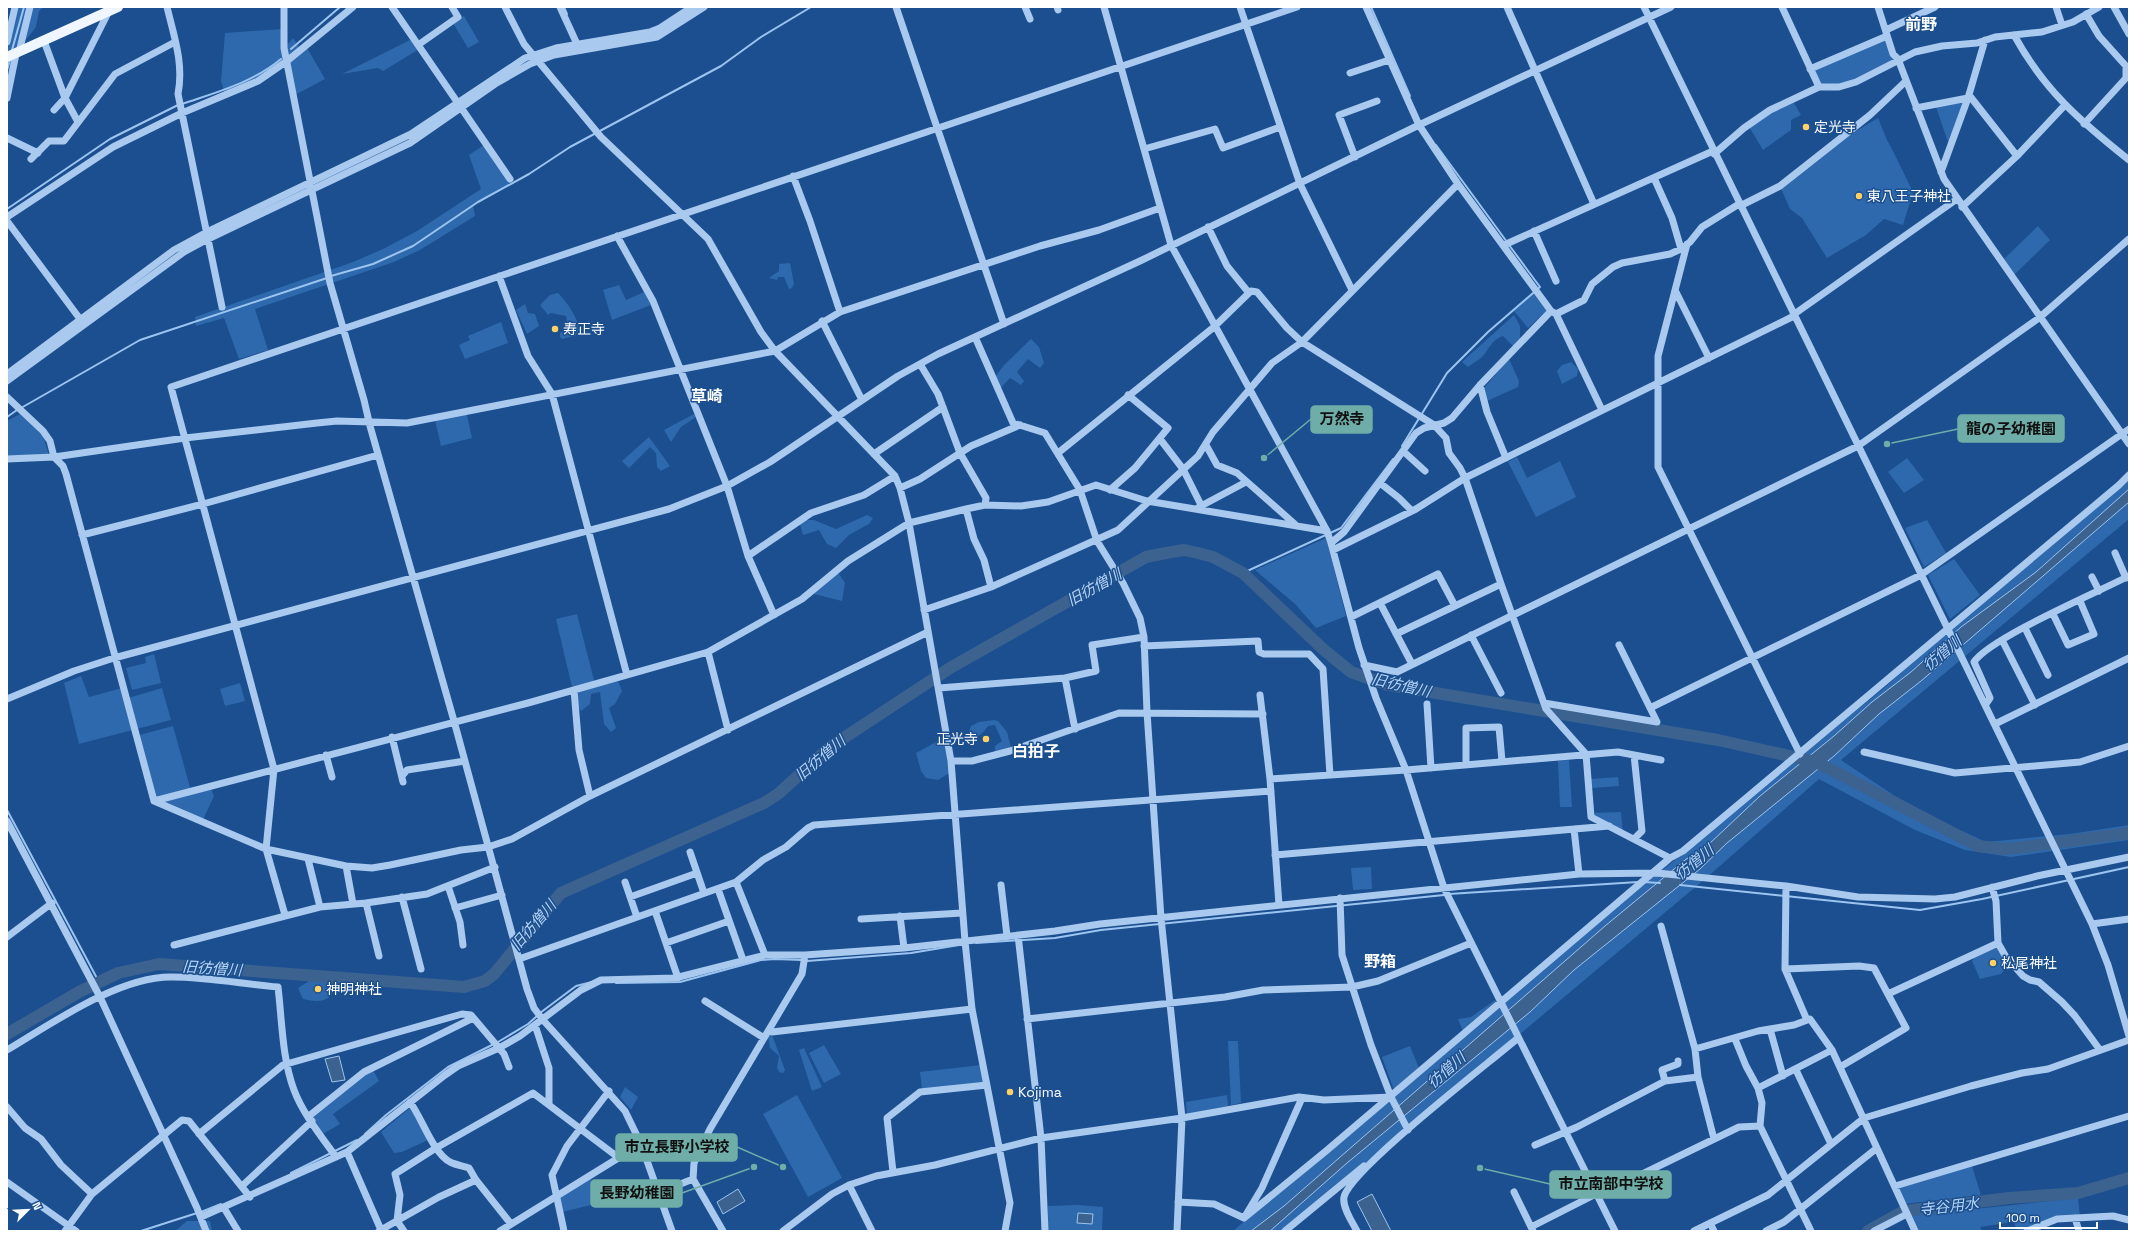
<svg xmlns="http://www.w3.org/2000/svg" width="2136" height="1238" font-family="'Space Grotesk','Noto Sans JP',sans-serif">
  <rect width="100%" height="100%" fill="#1b4f8f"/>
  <!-- green -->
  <path fill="#2e69ad" d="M18,7H44L39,11L36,27L25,41L27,22L7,96V52Z
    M464,16L479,42L468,48L453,23Z
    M283,29L284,49L293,38L301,50L306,46L325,79L293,96L287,61L258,81L225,95L221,81L225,33Z
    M1887,36L1898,59L1856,82L1819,87L1810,69Z
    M414,38L421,48L383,71L378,68L342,74Z
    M1968,98L1950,148L1935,104Z
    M1794,103L1801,115L1791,120V130L1763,150L1748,125L1768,111Z
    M1878,118L1887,140L1893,151L1913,192L1903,225L1884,219L1866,235L1827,258L1802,218L1790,209L1780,186L1828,148Z
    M484,145L510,179L508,185L473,205L475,216L420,250L394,262L255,309L268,350L239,359L224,318L196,326L195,317L353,262L383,249L417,231L481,189L469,155Z
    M2038,226L2050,240L2014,275L2004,259Z
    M790,263L794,284L792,288L789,289L784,277H778L777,280L769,278L779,271V264Z
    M619,285L626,300L644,292L651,305L612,320L603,290Z
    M558,293C567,302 579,319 579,331L575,336L562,339L560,337V333L565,330L563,328L567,322L566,316L551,313L548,315L540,305L550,295Z
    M1533,293L1547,310L1528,328L1514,311Z
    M525,304L528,313L535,314L539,326L527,334L516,310Z
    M1514,315L1520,326V338L1513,346L1503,336C1491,340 1489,350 1481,358C1477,361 1472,364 1468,367L1462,362Z
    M501,322L508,343L465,359L459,345L470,340L468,336Z
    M1031,339L1039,347L1044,363L1040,368L1028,359L1017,372L1024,381L1021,385L1010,378L998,391L995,377L1004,365Z
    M1509,359L1519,381L1518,387L1487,401L1484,388Z
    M1571,362L1578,369L1577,376L1562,384L1557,371L1562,365Z
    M466,411L472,438L441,446L434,416Z
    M20,414L43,436L49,455L7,459V421Z
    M694,414L696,417L681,427L671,442L664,430Z
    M649,437L670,466L661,471L657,467L656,453L650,447L629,468L622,461Z
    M1517,457L1527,478L1560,461L1576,497L1536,517L1508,462Z
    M1907,458L1924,480L1904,493L1888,472Z
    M2129,478V519L1841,760L1895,796L1949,825L1986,842L2070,834L2129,825V840L2011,857L1965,850L1915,830L1819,779L1705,879L1285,1231H1233L1395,1093L1382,1057L1410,1046L1420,1071L1464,1034L1458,1019L1471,1017L1495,1000L1498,1005L1622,900L1670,864L1741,803L1884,688L1942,635Z
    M867,515L873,518L869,524L849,535L836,548L827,544L819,530L803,535L799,520H814L836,529Z
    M1927,520L1946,553L1924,567L1905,528Z
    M1326,538L1346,616L1316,628L1295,604L1255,570Z
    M1954,559L1980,595L1950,619L1928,575Z
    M837,571L845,583L842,601L810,593Z
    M577,614L595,684L572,687L556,619Z
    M154,654L161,683L132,690L126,668L146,663L145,657Z
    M81,676L89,697L122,688L128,698L162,688L171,720L79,744L64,683Z
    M618,681L622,691L615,704L609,708L616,728L611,732L604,724L600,692L591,694L590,704L581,711L578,707L576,692Z
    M240,683L245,701L225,706L220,689Z
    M994,720L998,721L1007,732L1012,751L995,752V746L1002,741L995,725L988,726C982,735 978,738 967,737L971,726L979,722Z
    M173,726L191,791L154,801L136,736Z
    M945,737L951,772L938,780L926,778L921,771L916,753Z
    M1569,760L1572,807H1560L1558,761Z
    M1618,777L1619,786L1592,788L1591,779Z
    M210,786L214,796L202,822L157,803Z
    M1621,812L1623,834L1591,813Z
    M1371,867L1372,889L1353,890L1351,868Z
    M1998,943L2010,962L2001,974L1980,979L1972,961L1978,952Z
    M314,978L337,983C332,1002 321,1003 303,999L298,988Z
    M768,1036H772L774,1040L785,1070L783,1073L779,1072L777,1068L779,1056L770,1048Z
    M1228,1041H1238L1241,1103L1231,1105Z
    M824,1045L841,1074L824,1083L809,1053Z
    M804,1048L822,1087L812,1091L799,1050Z
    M981,1065L984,1082L922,1089L920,1072Z
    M372,1068L379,1081L333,1114L340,1124L321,1135L309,1116Z
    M625,1087L638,1097L631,1110L620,1097Z
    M797,1095L842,1178L808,1197L763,1114Z
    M1227,1095L1228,1106L1187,1114L1186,1102Z
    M410,1108L417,1116L428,1140L402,1152L394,1153L381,1132Z
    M1971,1163L1981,1195L1903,1204L1895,1186Z
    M591,1177L595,1204L562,1212L559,1195Z
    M2078,1198L2080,1218L2052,1221L2028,1231H2018L2013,1222L1980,1227L1982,1231H1915L1908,1216Z
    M1078,1205L1103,1207L1102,1231H1046L1048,1206Z
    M187,1221H210L212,1231H175Z"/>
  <!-- water -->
  <path fill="#3c6290" stroke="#9cc4f0" d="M2129,489V502L1921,681L1879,714L1834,756L1727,843L1700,869L1574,970L1530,1012L1347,1163L1270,1231H1251L1284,1206L1605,926L1685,860L1708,845L1760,796L1834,736L1872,702L1911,672L1961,627L2036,572Z
    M339,1056L345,1080L332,1082L325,1059Z
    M738,1189L745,1201L723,1214L717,1202Z
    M1372,1194L1391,1231H1372L1357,1202Z
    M1078,1213L1093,1214L1092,1224L1077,1223Z"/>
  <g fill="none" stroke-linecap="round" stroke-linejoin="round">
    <!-- stream -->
    <path stroke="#9cc4f0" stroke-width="2" d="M564,7L567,14
      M1371,7L1410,96
      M291,49L340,7
      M12,50L24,7
      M7,70L10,60
      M182,104C217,92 252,83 281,59
      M1436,145L1507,242
      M7,209L110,139L178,105
      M331,276L373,264L413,246L478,202L529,174L570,147L721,66L761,37L811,7
      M21,408L140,340L327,278
      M7,417L17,410
      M1402,446L1447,373L1488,332L1540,287L1509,245
      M1243,573L1341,528L1393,459
      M7,810L99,982
      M1644,882L1660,883
      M1680,885L1920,910L1982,899L2129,867
      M1449,894L1638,882
      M976,943L1055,938L1101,930L1444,895
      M807,961L911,953L959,945
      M616,983L680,982L761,960L775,959L802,960
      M540,1013L576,986L592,982
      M498,1042L528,1024L537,1016
      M365,1134L386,1115L448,1067L494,1044
      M291,1173L357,1140
      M201,1212L221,1204
      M141,1231L197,1213"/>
    <!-- river -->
    <path stroke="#3c6290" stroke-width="12" d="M7,1034L79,992L118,973L159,964L464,987L485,981L494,974L561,893L764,803L778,794L830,747L950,668L1146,557L1166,553L1184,550L1198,553L1213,557L1243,573L1324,650L1351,672L1388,685L1718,740L1816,762L1978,846L2004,849L2017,848L2129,833
      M1868,1231L1904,1211L2009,1198L2078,1193L2129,1178"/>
    <!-- minor -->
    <path stroke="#a9c9ee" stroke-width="7" d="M167,7C174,36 184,64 178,94L222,307
      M284,7V48L330,283L364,400L370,426L454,721L527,989L534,1008L543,1020L625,1111L641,1144L672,1231
      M392,7L510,179
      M505,7L524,44L601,137L708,239L761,332L775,351L895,476L900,488L909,523L951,761L965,941L972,1009L1010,1203L1005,1231
      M560,7L577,44
      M896,7L1004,324
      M1025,7L1030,19
      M1057,7L1058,10
      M1104,7L1171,245L1327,531L1331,543L1359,648L1376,698L1406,770L1444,888L1615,1231
      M1240,7L1300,184L1352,290
      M1366,7L1419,125L1458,184L1551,311L1556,314L1602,410
      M1507,7L1594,204
      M1644,7L2092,924L2108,965L2129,1036
      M1782,7L1819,87
      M1878,7L1893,54L1898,59L1944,179L2129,444
      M2056,7L2062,25
      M2114,7L2129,34
      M1886,30L1935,7
      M2014,35C2044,90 2080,121 2129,160
      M44,41L65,98L78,122
      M7,42L15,7
      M418,45L458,17L452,7
      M19,52L30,7
      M1810,69L1887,36
      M1350,73L1389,60
      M1969,95L2017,156
      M7,98L16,54
      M1916,108L1968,98
      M54,110L65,98L110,9
      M2084,124L2126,78V66L2099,36L2086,14
      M7,138L38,153
      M1144,149L1215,129L1223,148L1280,127
      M1714,154L1744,128L1770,110L1819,87H1839L1856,82L1915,52L1942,46L1977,43L1995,37L2042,32L2073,22L2099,7
      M1355,157L1339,115L1377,101
      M31,159L49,141H64L115,74L175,42
      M1941,172L1968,98L1985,40
      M793,176L810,221L840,312
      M1654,178L1672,218L1681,249
      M1740,206L1780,186L1870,115L1906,81
      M1962,207L2017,156L2065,105
      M7,217L113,147L182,113L258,81L287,61L353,7
      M7,221L80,319
      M1208,227L1227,266L1249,293
      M1534,231L1556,281
      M617,236L653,301L727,486L748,556L774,615
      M1687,244L1658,356V467L1800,754
      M1504,245L1713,151
      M499,276L528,356L552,394L627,675
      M1676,292L1709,358
      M1556,314L1584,300L1592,284L1613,267L1622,263L1670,254L1681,249L1690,242L1702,227L1739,204
      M1793,315L1957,199
      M822,321L862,400
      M975,337L1013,423L1045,433L1080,490L1097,541L1123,583L1140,618L1144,637L1147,712L1161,918L1182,1118L1177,1231
      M920,364L938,394L960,453L986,498L985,505
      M7,374L174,250L207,232L411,134L525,58L556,48L650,32L660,28L692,7
      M7,381L184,252L208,239L410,143L495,84L530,64L554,55L657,37L704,7
      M1480,385L1487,412L1506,458
      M7,397L43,431L50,441L54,457L63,466L66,474L154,801
      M1160,439L1183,469L1201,505
      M1206,445L1217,465L1237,473L1297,526
      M1403,451L1425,471
      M1058,453L1214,327L1251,291L1257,292L1287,328L1302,342L1434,425L1446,438L1449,453L1460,468L1465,478L1501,584L1546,709L1586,754L1591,817L1670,858
      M874,454L943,407
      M7,459L54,457L185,438L317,423L337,421L407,423L775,351L840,312L1040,246L1099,230L1160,208
      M1380,483L1399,498L1412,511
      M900,488L920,479L971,446L1020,425
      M1110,490L1135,468L1168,428L1128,395
      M1199,507L1246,482
      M966,509L974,539L984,560L991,587
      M82,535L203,504L378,455
      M1331,543L1344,532L1416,433L1424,428L1444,423L1452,418L1480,385L1551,311
      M1333,550L1416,509L1465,478L1794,316
      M2115,553L2126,578
      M748,556L811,513L864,495L895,476
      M2092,577L2099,591
      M1380,603L1412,664
      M924,610L991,587L1118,530L1198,456L1213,432L1272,363L1302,342L1458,184
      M2053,614L2068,645L2094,634L2080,601
      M1351,617L1438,574L1455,606
      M2025,628L2048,675
      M1396,634L1501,584
      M1471,635L1501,693
      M2002,640L2035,705
      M1144,646L1258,641L1259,652L1264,654H1309L1323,669L1330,775
      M708,652L728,730
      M1364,665L1397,672L1858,446L2039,318L2129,239
      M1065,678L1075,729
      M939,688L1065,678L1096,671L1092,645L1144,637
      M574,690L579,750L590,796
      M1260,695L1270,779L1279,905
      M7,699L74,671L114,658L669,509L727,486L770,462L898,376L938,354L1140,261L1419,125L1671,7
      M1544,703L1657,722L1619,645
      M1427,704L1431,768
      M1986,704L1990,698L1974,662C1990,638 2098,592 2129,576
      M1650,708L1921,575L2129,429
      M1995,724L2129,658
      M392,737L403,782
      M1864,752L1955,773L2080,762L2129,746
      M326,755L332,777
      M1634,755L1642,831L1634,839
      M951,761H972L1010,751L1119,713L1263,714
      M1466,765V728L1499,727L1502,761
      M402,776L407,770L465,761
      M1270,779L1406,770L1618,752L1661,760
      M154,801L528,703L708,652L802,599L848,561L909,523L966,509L985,505L1021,506L1048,502L1096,485L1147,501L1327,531
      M154,801L266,849L346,866L372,868L390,865L461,850L488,847L512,839L590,796L928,632
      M7,821L100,997L197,1208L206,1231
      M1574,829L1579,874
      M690,852L704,893
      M1275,855L1609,826
      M308,859L320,907
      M346,866L353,904
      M625,882L637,917
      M736,882L765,955
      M1001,885L1007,936
      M448,886L460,922L463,945
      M1786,886L1785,969L1807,1020
      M1992,887L1996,901L1998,943L2006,957L2023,976L2030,980L2039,982L2062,1002L2075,1016L2100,1050
      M718,889L743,960
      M402,897L421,969
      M630,897L697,873
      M1340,898L1342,955L1371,1045L1391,1097L1408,1130
      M366,903L379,956
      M455,908L502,895
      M655,911L678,978
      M285,915L266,849L274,769L171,387L1297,7
      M900,916L904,948
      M861,919L962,913
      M2092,924L2129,919
      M1661,926L1695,1049L1698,1077L1714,1139
      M1018,935L1041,1138L1045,1231
      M7,937L52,903
      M666,943L729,921
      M174,945L320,907L366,903L427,894L495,867
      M519,959L736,882L763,860L786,847L808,828L814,825L1271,791
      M1785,969L1859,966L1874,968L1906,1028L1840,1067
      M1888,994L1998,943
      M705,1001L764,1038
      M1027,1019L1225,997L1263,990L1352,987L1378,981L1471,943
      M535,1025L549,1068V1104
      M1770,1029L1783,1076
      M769,1030L772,1032L972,1009
      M1735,1039L1746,1066L1758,1088L1762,1103L1760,1126
      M1695,1049L1758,1031L1794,1025L1810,1019L1832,1050L1915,1231
      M7,1050C51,1024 119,976 172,977C207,977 243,984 278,987C282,1020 282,1058 294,1090C303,1114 321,1136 336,1157
      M1796,1070L1831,1144
      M1665,1081L1662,1070L1678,1064V1061
      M1758,1088L1832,1050
      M410,1102C422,1118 433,1153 450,1162C456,1165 463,1166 469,1168L476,1180L511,1224
      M7,1107L25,1128L41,1139L61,1165L92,1194
      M309,1116L364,1072L473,1018
      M199,1134L283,1065L462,1014L471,1015L504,1054L509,1067
      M1535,1145L1577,1127L1665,1081L1698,1077
      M347,1152L381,1230
      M893,1172L887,1118L920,1092L987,1085
      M7,1182L76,1231
      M849,1185L872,1231
      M242,1186L312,1121
      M1895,1186L2129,1116
      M1514,1192L1533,1231
      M658,1193L693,1179
      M1597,1196L1739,1127L1760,1126L1811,1231
      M1178,1202L1214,1204L1244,1218L1262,1188L1302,1098
      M224,1208L238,1231
      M201,1217L347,1152L445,1075L458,1066L499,1048L520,1036L581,990L601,980L675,978L765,955H805L904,948L1055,931L1100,924L1579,874L1657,873L1786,886L1858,897L1935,899L1955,897L2037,876L2129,857
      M1244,1218L1326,1151L1670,858L1683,851L2119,485L2129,475
      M2075,1218L2079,1231
      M1710,1223L1714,1231
      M1531,1227L1596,1194
      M65,1231L92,1194L182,1120L189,1121L250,1197
      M379,1231L439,1197L476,1180
      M404,1231L397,1221L400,1195L395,1174L436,1148L533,1093L619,1158
      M500,1231L641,1144
      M564,1231L552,1175L567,1146L609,1091
      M723,1231L693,1179L694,1163L710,1129L802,974L805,955
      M783,1231L832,1194L849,1185L876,1176L935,1165L1041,1138L1182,1118L1299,1097L1324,1100L1391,1097
      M1285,1231L1364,1166
      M1357,1231C1352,1222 1342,1207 1344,1197C1351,1169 1489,1063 1518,1038
      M1694,1231L1768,1195L1864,1118L1971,1086L2022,1073L2048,1069L2129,1040
      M1766,1231L1784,1222L1877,1148
      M1874,1231L1907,1214
      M2027,1231L2057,1219L2113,1216L2129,1220"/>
    <!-- major -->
    <path stroke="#f0f6ff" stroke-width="10" d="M7,57L118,7"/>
  </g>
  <!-- markers -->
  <g fill="#ffd166" stroke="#1b4f8f" stroke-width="1.5">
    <circle cx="1806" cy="127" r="4"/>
    <circle cx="1859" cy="196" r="4"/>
    <circle cx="555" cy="329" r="4"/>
    <circle cx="986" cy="739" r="4"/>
    <circle cx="1993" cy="963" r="4"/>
    <circle cx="318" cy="989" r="4"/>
    <circle cx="1010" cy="1092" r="4"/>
  </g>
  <g text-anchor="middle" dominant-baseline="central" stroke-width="3" stroke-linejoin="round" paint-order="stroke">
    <!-- poi labels -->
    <g font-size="14" fill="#fff" stroke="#1b4f8f" text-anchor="start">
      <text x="1814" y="127">定光寺</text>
      <text x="1867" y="196">東八王子神社</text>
      <text x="563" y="329">寿正寺</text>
      <text x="978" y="739" text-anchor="end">正光寺</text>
      <text x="2001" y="963">松尾神社</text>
      <text x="326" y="989">神明神社</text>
      <text x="1018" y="1092">Kojima</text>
    </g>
    <!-- water labels -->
    <g font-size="15" font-style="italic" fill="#b5d3f5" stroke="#1b4f8f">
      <text transform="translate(1094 587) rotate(-29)">旧彷僧川</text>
      <text transform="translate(1942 653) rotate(-40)">彷僧川</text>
      <text transform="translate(1401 685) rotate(13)">旧彷僧川</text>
      <text transform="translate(820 758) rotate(-40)">旧彷僧川</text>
      <text transform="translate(1694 862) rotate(-39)">彷僧川</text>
      <text transform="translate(533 925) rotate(-49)">旧彷僧川</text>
      <text transform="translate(212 968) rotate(4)">旧彷僧川</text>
      <text transform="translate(1446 1070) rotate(-41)">彷僧川</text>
      <text transform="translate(1949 1206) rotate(-7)">寺谷用水</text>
    </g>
    <!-- quarter labels -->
    <g font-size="16" font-weight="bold" fill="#fff" stroke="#1b4f8f">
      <text x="1921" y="24">前野</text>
      <text x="707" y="396">草崎</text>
      <text x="1036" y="751">白拍子</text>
      <text x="1380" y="961">野箱</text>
    </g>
  </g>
  <!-- callouts -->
  <path fill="none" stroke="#6fada8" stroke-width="1.5" d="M1264 458L1311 419M1887 444L1958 429M783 1167L737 1147M1480 1168L1550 1184M754 1167L682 1193"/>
  <g fill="#6fada8" stroke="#1b4f8f" stroke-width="1.5">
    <circle cx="1264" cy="458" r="4"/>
    <circle cx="1887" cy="444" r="4"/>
    <circle cx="783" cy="1167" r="4"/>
    <circle cx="1480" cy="1168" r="4"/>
    <circle cx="754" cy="1167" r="4"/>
  </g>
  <g fill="#6fada8" stroke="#6fada8" stroke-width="1.5">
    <rect x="1311" y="406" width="61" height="27" rx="4"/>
    <rect x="1958" y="415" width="106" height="27" rx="4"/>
    <rect x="616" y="1134" width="121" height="27" rx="4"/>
    <rect x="1550" y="1171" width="121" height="27" rx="4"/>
    <rect x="591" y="1180" width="91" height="27" rx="4"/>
  </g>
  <g font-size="15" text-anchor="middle" font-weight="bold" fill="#111">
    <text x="1342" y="424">万然寺</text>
    <text x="2011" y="434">龍の子幼稚園</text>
    <text x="677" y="1152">市立長野小学校</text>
    <text x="1611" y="1189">市立南部中学校</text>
    <text x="637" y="1198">長野幼稚園</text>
  </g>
  <!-- border -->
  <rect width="2136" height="1238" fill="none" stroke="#ffffff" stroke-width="16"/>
  <!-- north arrow -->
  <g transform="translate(28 1210) rotate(66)" stroke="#1b4f8f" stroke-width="3" paint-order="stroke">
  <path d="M0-3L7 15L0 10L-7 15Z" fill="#ffffff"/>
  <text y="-6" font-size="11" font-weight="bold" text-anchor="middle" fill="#ffffff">N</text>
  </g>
  <!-- scale -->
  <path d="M2000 1222v6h97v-6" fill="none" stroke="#ffffff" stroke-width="2"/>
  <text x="2006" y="1222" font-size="12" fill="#ffffff" stroke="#1b4f8f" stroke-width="3" paint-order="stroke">100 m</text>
</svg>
